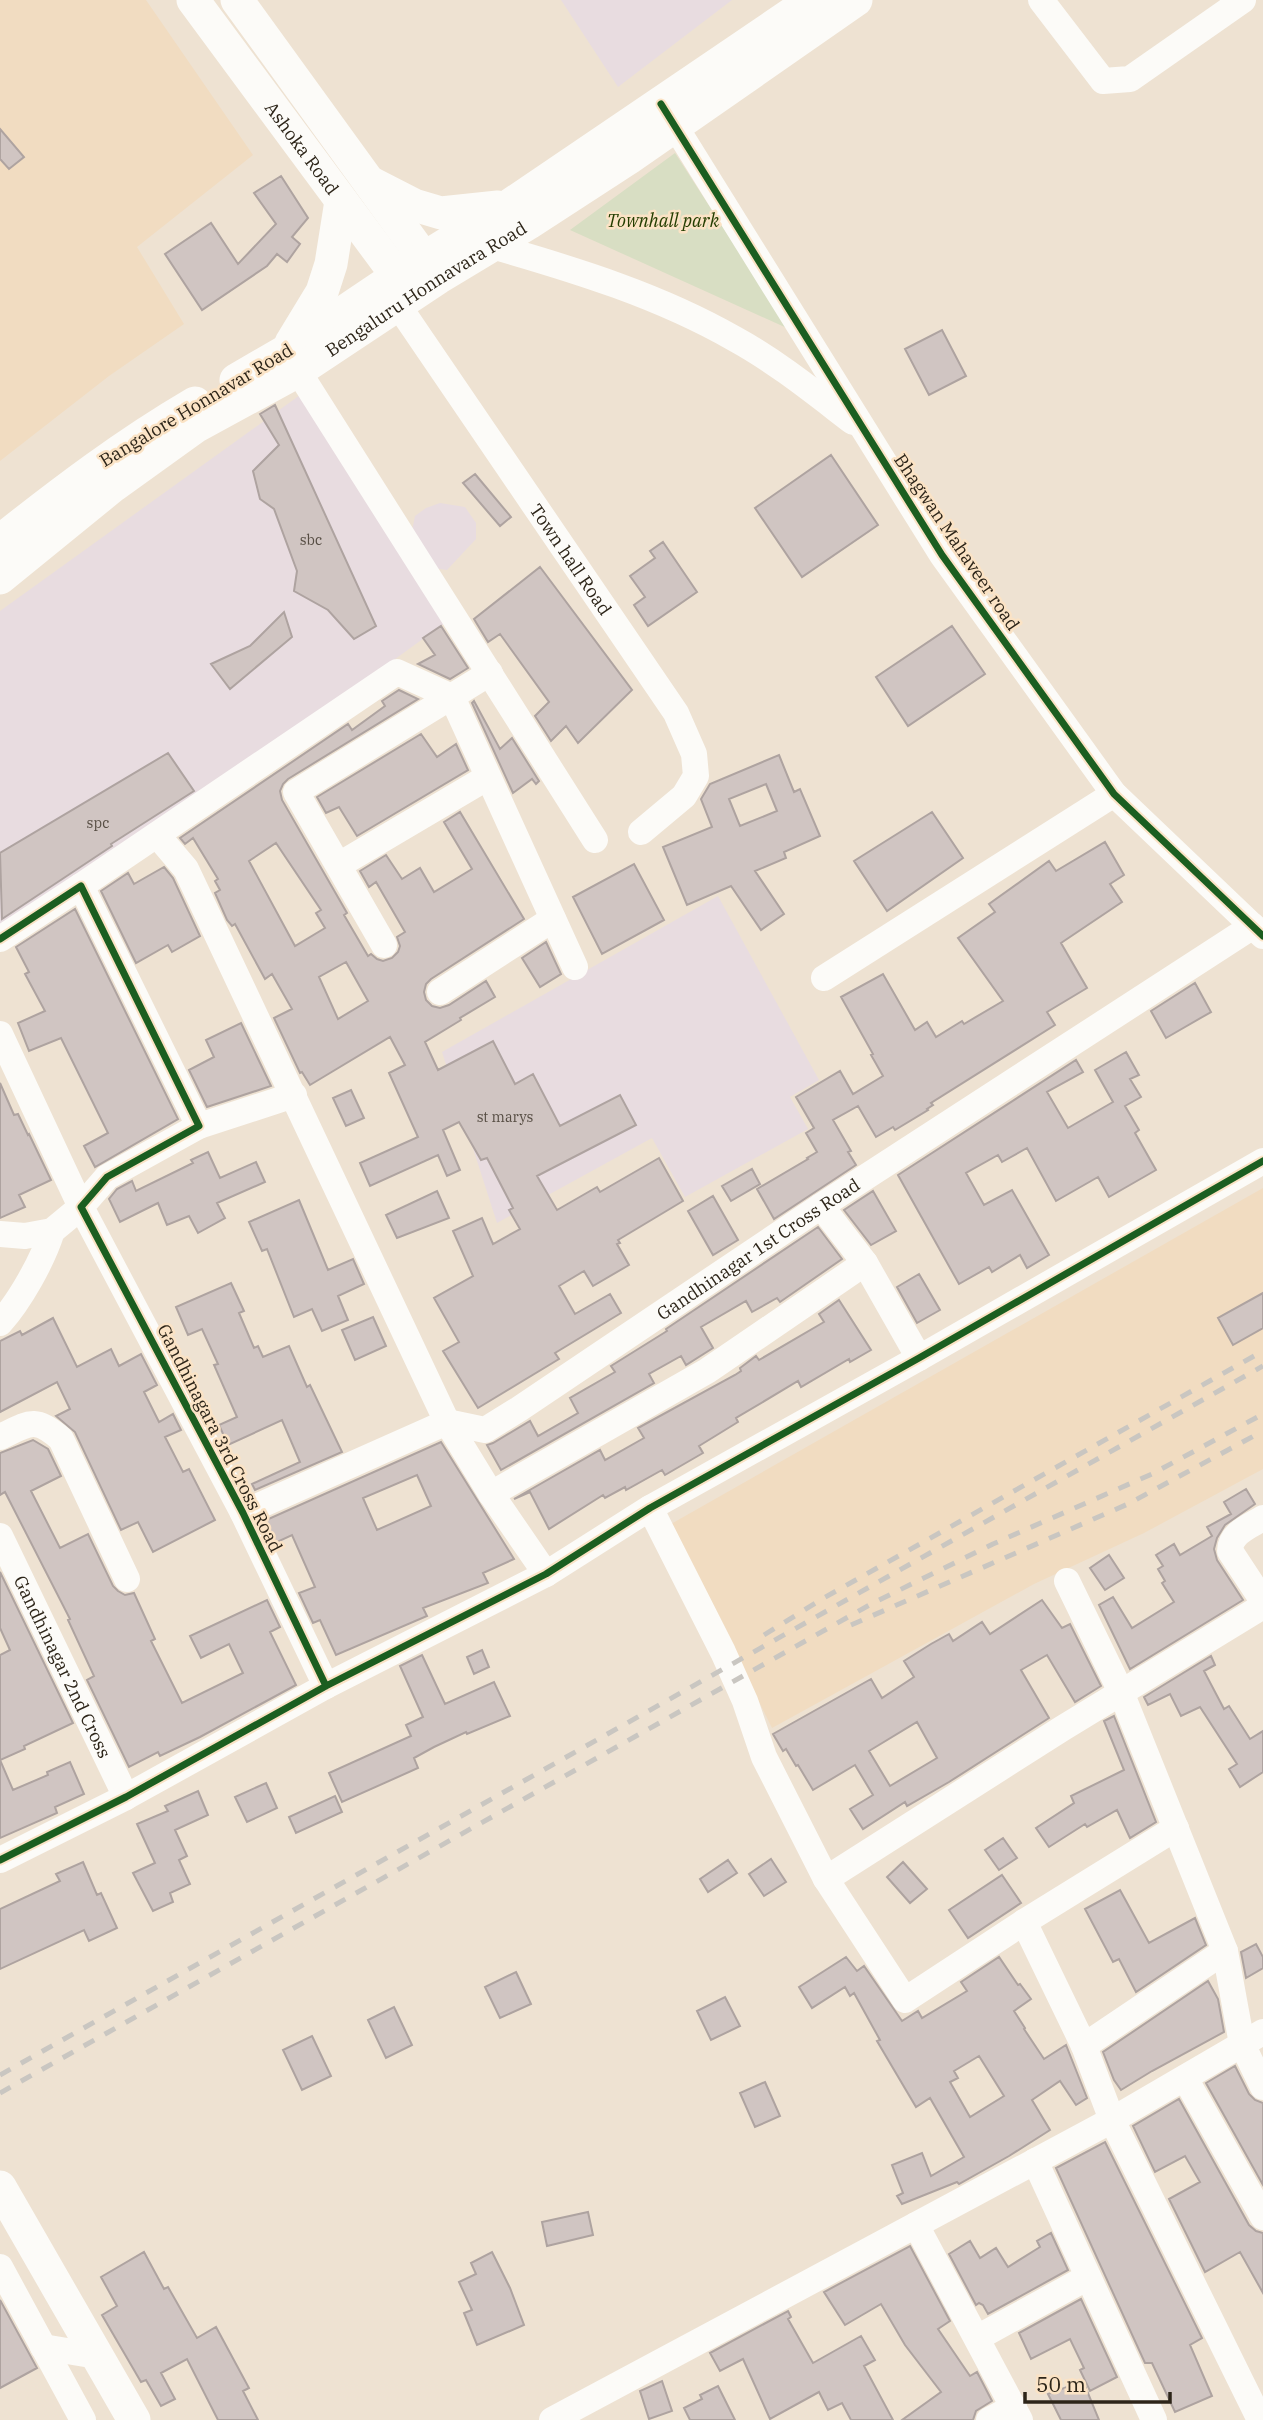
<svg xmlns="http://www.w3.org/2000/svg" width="1263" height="2420" font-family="'IBM Plex Serif',serif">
  <rect width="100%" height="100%" fill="#eee2d2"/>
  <!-- built -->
  <path fill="#f1dcc1" d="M0,0H146L253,155L137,247L184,324L109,376L0,461Z
    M1263,1188V1469L1144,1533L1034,1584L772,1728L671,1524Z"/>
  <!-- education -->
  <path fill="#e8dce0" d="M561,0H732L618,87Z
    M307,390L456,615L139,844L0,927V611Z
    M440,503L465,507L476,523V539L447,570L433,568L411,536L415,516L426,508Z
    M718,896L819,1080L790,1097L808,1129L685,1197L652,1138L497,1223L442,1052Z"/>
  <!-- green -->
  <path fill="#d8dec3" d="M675,153L789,329L570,230Z"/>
  <!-- building -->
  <path fill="#d0c5c2" stroke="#aea3a0" stroke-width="2" fill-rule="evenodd" d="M0,129L24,157L9,169L0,159Z
    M281,176L308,218L292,237L300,244L287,262L277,254L267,266L202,310L165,254L211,223L238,264L276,224L254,193Z
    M942,330L966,376L929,395L905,349Z
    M275,405L376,626L354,639L328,610L294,591L297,571L274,509L260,499L253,471L279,445L260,414Z
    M831,455L878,525L802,577L755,508Z
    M475,474L511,517L500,526L463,483Z
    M663,542L697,592L648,626L634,605L645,597L630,576L655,558L650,551Z
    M540,567L632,690L578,743L566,726L551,741L535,716L549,702L500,634L488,642L474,619Z
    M284,612L292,637L230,689L211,664L250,646Z
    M441,626L468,668L450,679L418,664L435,655L423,638Z
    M952,626L985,674L908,726L876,677Z
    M399,690L418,699L288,779L283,784L280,791L282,800L347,913L344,915L368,956L371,954L377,959L383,961L392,958L398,952L400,946L397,937L405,932L376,882L369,887L360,871L386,855L402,879L420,868L434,892L472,869L444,822L460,812L524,919L431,979L426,984L424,992L426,1000L432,1006L440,1008L449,1005L486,981L495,997L460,1018L461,1020L425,1042L438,1070L493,1041L515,1084L533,1074L560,1126L620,1095L636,1125L537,1176L557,1210L597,1187L600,1192L659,1158L683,1201L618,1240L620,1243L617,1244L629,1265L593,1286L584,1271L559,1286L575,1314L610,1294L621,1313L555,1353L559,1359L478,1408L443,1351L459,1342L434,1298L473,1276L453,1231L482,1218L493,1244L520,1229L509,1210L513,1208L487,1158L481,1160L459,1122L443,1130L460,1170L447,1176L438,1155L370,1186L360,1163L418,1137L389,1073L405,1065L390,1037L310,1085L302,1072L300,1073L274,1018L292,1009L272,974L265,979L235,924L232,926L227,920L215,893L220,890L215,881L218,879L193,838L185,844L180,838L348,724L352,730L385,706L382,701ZM276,843L321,910L316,913L325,928L295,946L249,861ZM346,962L368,1001L338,1019L319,977Z
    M474,701L500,749L512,738L539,781L536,784L532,779L513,793L472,703Z
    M421,734L437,757L456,744L468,770L357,836L339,807L326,813L317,797Z
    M168,753L194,791L111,844L112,846L2,919L0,853Z
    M779,755L794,792L800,789L820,836L784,852L786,858L755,871L784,914L761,930L731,886L687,905L663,847L712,827L701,799L710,784ZM766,784L777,811L740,826L729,799Z
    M932,812L963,858L887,911L854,861Z
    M1105,842L1124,875L1110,884L1122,902L1061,943L1087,988L1047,1012L1055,1025L931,1103L933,1105L927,1109L928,1110L895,1130L893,1127L876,1137L858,1106L833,1120L851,1151L848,1152L856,1165L774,1219L757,1189L808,1159L807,1158L817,1152L806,1133L814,1128L796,1097L840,1071L853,1094L883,1076L871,1055L873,1054L841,997L883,974L915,1030L927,1022L936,1037L962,1021L964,1024L1003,1001L958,938L995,912L989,904L1049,861L1056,871Z
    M634,864L664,920L602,954L573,897Z
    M164,867L173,878L200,936L172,952L168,945L136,963L101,891L128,873L134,884Z
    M75,909L178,1119L95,1167L84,1146L108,1133L61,1038L29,1051L18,1023L45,1011L25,974L29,972L16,947Z
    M546,942L561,974L540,987L522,958Z
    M1195,983L1211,1012L1166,1038L1151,1011Z
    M241,1023L271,1086L207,1107L189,1070L214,1057L206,1040Z
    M1126,1052L1139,1075L1130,1079L1141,1097L1125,1106L1139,1130L1135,1133L1156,1170L1109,1197L1098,1177L1056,1201L1027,1148L1002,1162L998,1155L966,1173L984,1205L1012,1190L1049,1255L1027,1268L1020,1255L992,1272L989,1267L959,1284L898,1175L1076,1060L1083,1072L1047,1092L1068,1128L1113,1102L1095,1070Z
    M0,1083L14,1115L18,1114L28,1135L29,1134L51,1180L19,1195L25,1207L0,1218Z
    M351,1090L364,1118L346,1126L333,1098Z
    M208,1152L220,1178L256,1162L265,1182L217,1203L225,1218L198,1233L189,1216L167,1225L158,1203L120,1222L109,1199L117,1189L132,1181L136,1191L193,1163L191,1160Z
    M752,1169L760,1184L731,1201L722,1186Z
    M437,1191L449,1218L397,1238L386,1215Z
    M873,1191L896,1231L871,1245L844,1210Z
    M713,1196L738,1240L713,1255L688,1211Z
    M299,1200L328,1270L353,1259L364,1284L338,1296L348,1320L322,1331L312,1309L294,1317L267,1249L262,1251L249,1222Z
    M818,1227L842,1259L780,1302L777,1298L752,1312L746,1301L701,1327L713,1348L686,1365L681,1356L649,1374L654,1383L501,1470L487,1445L493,1443L530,1421L538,1436L578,1413L570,1398L615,1372L611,1366L667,1331L666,1329Z
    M919,1274L940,1310L917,1323L897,1287Z
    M231,1283L244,1311L239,1313L254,1348L258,1346L263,1357L289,1346L307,1387L310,1385L342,1452L255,1490L252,1484L300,1462L282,1420L228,1445L219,1425L237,1417L214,1365L218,1364L202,1329L188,1335L176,1307Z
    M1263,1293V1328L1233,1345L1218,1318Z
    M839,1300L871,1350L850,1362L849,1359L801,1387L798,1381L736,1418L738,1422L699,1446L703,1453L665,1475L662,1470L626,1490L625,1487L605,1498L603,1495L549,1529L530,1492L514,1499L600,1450L605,1460L644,1438L638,1428L735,1375L741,1371L740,1368L756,1356L759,1360L824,1322L819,1314Z
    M373,1317L386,1346L355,1360L342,1330Z
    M53,1318L77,1367L111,1349L119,1366L141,1354L157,1385L144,1392L159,1422L173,1414L181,1430L165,1437L183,1472L189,1469L215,1520L153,1552L138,1522L121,1530L75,1432L56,1416L70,1409L57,1382L0,1412V1341L20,1331L22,1335Z
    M33,1440L48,1449L61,1476L31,1491L60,1548L88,1534L113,1586L118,1591L125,1595L134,1593L155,1639L151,1641L182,1703L243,1673L229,1644L201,1658L190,1636L267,1600L280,1627L270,1632L296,1685L200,1737L160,1756L158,1752L129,1767L87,1680L94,1676L68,1620L70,1619L5,1492L0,1495V1453Z
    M441,1442L514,1559L483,1573L488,1583L423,1608L427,1616L336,1655L320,1620L313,1623L299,1593L315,1587L292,1535L275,1543L264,1521ZM417,1475L431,1506L377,1530L363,1498Z
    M1246,1489L1255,1504L1225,1525L1217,1538L1214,1549L1217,1560L1243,1600L1130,1669L1099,1605L1113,1597L1132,1628L1174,1602L1162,1583L1165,1581L1158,1569L1163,1566L1156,1555L1174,1544L1180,1555L1212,1536L1207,1527L1231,1514L1224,1502Z
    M1109,1555L1124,1578L1105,1590L1090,1568Z
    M0,1572L73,1723L24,1746L25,1749L0,1760L13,1790L48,1775L47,1772L70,1762L84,1794L55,1807L57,1813L0,1838V1655L10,1650L0,1628Z
    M1042,1600L1062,1628L1070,1624L1101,1686L1075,1702L1047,1655L1021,1670L1049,1718L949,1782L907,1806L905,1802L863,1829L850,1809L873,1795L855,1765L813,1790L798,1765L796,1766L786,1749L783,1751L773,1734L871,1679L882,1698L914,1677L904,1661L931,1644L949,1634L953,1641L982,1622L990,1634ZM917,1722L937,1758L890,1786L869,1751Z
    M482,1650L489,1667L474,1674L467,1657Z
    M422,1655L445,1704L494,1682L510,1716L467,1734L466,1732L434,1747L414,1758L418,1768L342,1802L329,1773L411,1736L406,1725L423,1717L400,1666Z
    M1211,1656L1215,1665L1204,1671L1224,1709L1229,1706L1250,1739L1263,1731V1772L1240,1787L1229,1769L1237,1764L1200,1707L1181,1716L1170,1694L1148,1705L1144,1697Z
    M1114,1716L1156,1822L1130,1838L1117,1810L1087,1827L1085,1824L1049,1847L1036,1828L1074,1803L1071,1796L1124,1770L1104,1721Z
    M266,1783L277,1808L247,1822L235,1797Z
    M198,1791L208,1815L175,1830L187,1856L179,1860L190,1884L170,1893L173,1902L153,1911L133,1873L155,1863L137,1824L168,1811L165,1806Z
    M335,1796L342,1812L296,1833L289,1817Z
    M1003,1838L1017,1858L999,1870L985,1850Z
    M771,1859L786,1882L764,1896L749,1874Z
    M728,1860L737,1873L708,1892L700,1879Z
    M83,1862L97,1895L101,1893L117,1928L89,1941L84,1930L0,1969V1909L60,1881L56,1874Z
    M903,1862L927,1889L910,1903L887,1877Z
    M1002,1875L1021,1903L968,1938L949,1910Z
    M1120,1890L1149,1943L1195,1918L1206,1945L1136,1992L1119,1959L1113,1962L1085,1909Z
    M1256,1944L1263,1957V1968L1246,1978L1241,1952Z
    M846,1957L857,1971L864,1966L902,2021L918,2011L922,2018L967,1991L961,1982L999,1957L1018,1985L1020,1984L1031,1999L1014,2011L1025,2028L1024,2029L1044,2059L1066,2045L1087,2098L1076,2105L1060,2081L1032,2100L1050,2130L1009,2156L959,2184L957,2182L902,2204L897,2196L903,2193L892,2165L922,2153L931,2176L964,2157L930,2098L916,2107L877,2041L880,2040L854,1993L850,1996L845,1987L812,2008L799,1987ZM979,2056L1004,2096L970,2117L950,2082L958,2078L954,2071Z
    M516,1972L531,2004L500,2018L485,1987Z
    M1208,1981L1218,1999L1224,2032L1152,2071L1121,2090L1114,2080L1103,2052Z
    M725,1997L740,2026L711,2040L697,2011Z
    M394,2007L412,2045L386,2058L368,2020Z
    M312,2036L331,2076L302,2090L283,2050Z
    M1235,2066L1249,2094L1255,2100L1263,2103V2185L1206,2083Z
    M765,2082L780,2116L755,2127L740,2093Z
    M1179,2099L1249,2225L1256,2231L1263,2233V2293L1240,2252L1205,2272L1169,2199L1200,2182L1185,2156L1155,2172L1133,2126Z
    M1105,2142L1202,2338L1190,2345L1212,2396L1175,2412L1152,2363H1145L1056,2168Z
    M588,2212L593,2235L547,2246L542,2222Z
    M1051,2233L1068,2270L988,2314L983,2305L979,2303L976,2305L949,2254L970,2241L980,2258L996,2248L1008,2267L1040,2247L1037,2241Z
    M910,2246L950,2321L938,2329L970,2376L977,2372L992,2401L976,2411L973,2420H902L941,2392L905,2345L881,2304L845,2325L824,2292Z
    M144,2252L164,2289L168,2287L197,2338L216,2327L249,2388L243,2391L258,2420H218L187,2359L161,2373L175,2399L161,2406L146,2380L141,2382L102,2315L117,2306L101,2277Z
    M492,2252L510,2288L524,2325L477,2345L464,2313L472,2310L459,2282L476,2274L471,2263Z
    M1081,2299L1117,2377L1090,2391L1080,2370L1084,2368L1070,2339L1031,2359L1019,2333Z
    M0,2300L37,2368L0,2388Z
    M788,2311L791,2317L788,2319L813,2363L861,2336L875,2360L864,2366L893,2420H851L842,2403L828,2410L819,2392L770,2419L743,2359L720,2371L710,2353Z
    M662,2381L672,2411L649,2419L640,2391Z
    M1083,2381L1099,2420H1061L1048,2394Z
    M718,2386L735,2420H690L684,2408L702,2399L700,2395Z"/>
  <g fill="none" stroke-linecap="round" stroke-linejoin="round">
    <!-- minor -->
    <g stroke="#fcfbf8" stroke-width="26">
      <path d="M1041,0L1103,81L1130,79L1243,0"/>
      <path d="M665,110L942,555L1114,794L1263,936"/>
      <path d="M492,246C576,270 660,296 735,339C777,362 815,393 853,422"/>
      <path id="s1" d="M387,289L676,713L694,754L696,776L684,796L641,832"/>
      <path d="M298,371L595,840"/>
      <path d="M157,835L186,869L447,1422L491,1494L546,1574"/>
      <path d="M339,865L488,777"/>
      <path d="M81,886L397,672L452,697L575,967"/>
      <path d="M0,939L81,886L199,1126L107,1177L81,1207L243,1513L326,1686"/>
      <path d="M384,945L296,792L490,673"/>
      <path d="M824,978L1114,794"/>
      <path d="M440,992L553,919"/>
      <path d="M0,1034L81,1207L52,1231L25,1236L0,1234"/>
      <path d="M199,1126L294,1095"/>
      <path d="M821,1206L865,1263L919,1358"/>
      <path d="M0,1323C20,1301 43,1260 52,1231"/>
      <path d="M0,1437C29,1423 35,1416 61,1439L127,1579"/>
      <path d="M491,1494L707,1371L865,1263"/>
      <path d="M650,1508L723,1652L745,1701L764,1757L826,1879L905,2000L1024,1922L1176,1828"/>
      <path id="s2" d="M243,1513L447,1422L485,1430L519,1409L821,1206L1253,926"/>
      <path d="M1263,1518C1250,1526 1230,1533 1230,1551L1263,1601"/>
      <path id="s3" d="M0,1536L126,1797"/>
      <path d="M1067,1581L1121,1692L1225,1951L1242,2044L1263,2087"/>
      <path d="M0,1860L126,1797L326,1686L546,1574L650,1508L919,1358L1263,1161"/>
      <path d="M826,1879L1063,1728L1263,1606"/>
      <path d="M1024,1922L1084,2046L1112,2120L1260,2420"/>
      <path d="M1084,2046L1225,1951"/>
      <path d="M1185,2078L1263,2217"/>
      <path d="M1035,2161L1154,2420"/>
      <path d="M916,2225L1020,2420"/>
      <path d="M0,2267L83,2420"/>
      <path d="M977,2338L1088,2277"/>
      <path d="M43,2347L97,2356"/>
      <path d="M552,2420L1112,2120L1263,2032"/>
      <path d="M989,2420L1014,2407"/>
    </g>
    <!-- major -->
    <g stroke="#fcfbf8" stroke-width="33">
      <path id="s4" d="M193,0L409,292"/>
      <path d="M237,0L437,276"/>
      <path d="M373,184L414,205L441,213L498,207"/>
      <path d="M291,343L322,292L331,264L341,201"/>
      <path d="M236,380L286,351L424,258L510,205L812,0"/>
      <path d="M0,541C63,491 125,444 195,403"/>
      <path id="s5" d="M0,578L113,486L195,427L298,371L438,278L529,223L629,158L856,0"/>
      <path d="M0,2187L134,2420"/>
    </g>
    <!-- rail -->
    <path stroke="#c9c6c1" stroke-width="5" stroke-dasharray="12 12" stroke-linecap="butt" d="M851,1625L1128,1504L1263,1431
      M764,1635L822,1599L1263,1351
      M0,2075L1263,1366
      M0,2093L873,1603L993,1544L1152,1474L1263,1414"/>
    <!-- cycleway casing -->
    <g stroke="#fbe3c5" stroke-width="11">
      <path id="cycleway" d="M661,104L942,555L1114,794L1263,936
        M0,939L81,886L199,1126L107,1177L81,1207L243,1513L326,1686
        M0,1860L126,1797L326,1686L546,1574L650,1508L919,1358L1263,1161"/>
    </g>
    <!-- cycleway -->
    <use href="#cycleway" stroke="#1b5e20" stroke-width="7"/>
  </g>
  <g text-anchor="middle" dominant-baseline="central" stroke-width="5" stroke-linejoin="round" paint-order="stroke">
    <!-- number labels -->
    <g font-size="14" fill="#564d43">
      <text x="311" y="540">sbc</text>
      <text x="98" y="823">spc</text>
      <text x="505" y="1117">st marys</text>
    </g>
    <!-- street labels -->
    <g font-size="18" fill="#2d2519" stroke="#fbe3c5">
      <text stroke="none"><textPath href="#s4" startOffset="184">Ashoka Road</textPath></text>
      <text stroke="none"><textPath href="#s5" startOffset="516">Bengaluru Honnavara Road</textPath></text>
      <text transform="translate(196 405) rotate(-31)">Bangalore Honnavar Road</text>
      <text transform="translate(957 542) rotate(56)">Bhagwan Mahaveer road</text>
      <text stroke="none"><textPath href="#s1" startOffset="327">Town hall Road</textPath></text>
      <text stroke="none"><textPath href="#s2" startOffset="590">Gandhinagar 1st Cross Road</textPath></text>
      <text transform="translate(220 1438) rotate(63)">Gandhinagara 3rd Cross Road</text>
      <text stroke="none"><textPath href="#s3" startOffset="145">Gandhinagar 2nd Cross</textPath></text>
    </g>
    <!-- park labels -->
    <g font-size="18" font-style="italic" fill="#243e01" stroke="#fbe3c5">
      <text x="663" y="220">Townhall park</text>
    </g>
  </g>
  <!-- scale -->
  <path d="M1025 2392v10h145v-10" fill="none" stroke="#2d2519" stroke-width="3.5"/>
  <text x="1036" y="2392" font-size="21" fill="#2d2519" stroke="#fbe3c5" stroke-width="5" paint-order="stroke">50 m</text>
</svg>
